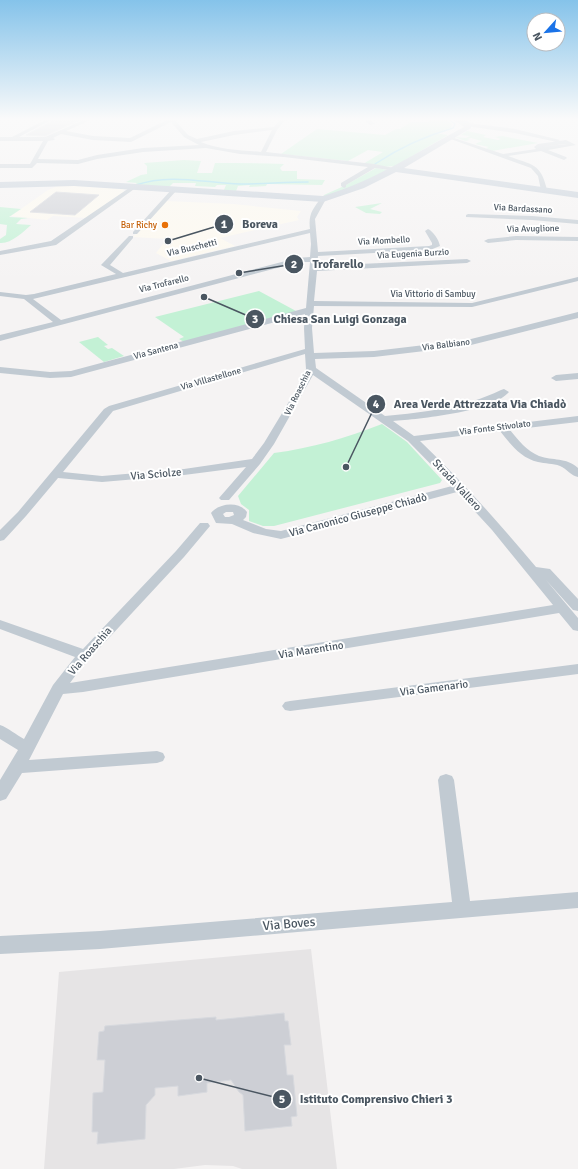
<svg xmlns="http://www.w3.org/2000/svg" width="578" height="1169" font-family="Signika,sans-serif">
  <rect width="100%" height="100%" fill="#f5f3f3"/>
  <!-- commercial -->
  <path fill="#fdf9ef" d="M60,185L124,189L123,191H125L87,218L53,216L47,220L11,216L48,190Z
    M166,201L233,204L301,211L297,217L299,220L220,238L235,246L171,261L156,253L167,239L133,237Z"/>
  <!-- education -->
  <path fill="#e6e4e5" d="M311,949L337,1169H242L233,1166L205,1165L174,1169H44L59,972Z"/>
  <!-- green -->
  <path fill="#c3f1d5" d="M428,119H445L452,124L451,128L435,133L448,135L395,166L383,167L363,164L383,152L368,150L348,161L281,154L317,129L385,135L396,129H400L411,122H429Z
    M467,131L486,135L483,137L498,140L501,139L495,137L502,136L538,143L492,151L486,148L489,147L475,144L482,141L471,138L467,139L470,140L465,141L455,137L466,138L470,136L461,135Z
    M184,160L201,161L197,173H212L215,163C237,163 260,163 284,164L280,168L282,171H297V179L325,180L322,185L267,184L266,186L249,187L250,185L238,186L236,191L224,190L226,185H217L215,187L195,186L196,183H173L168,188L132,186L137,183L126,182L141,175L147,174V166L144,163Z
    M376,168L387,170L360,186L323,197L324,195L344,186Z
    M382,203L370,209L382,212L380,214L366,213L355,207Z
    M0,207L21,209L9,217L28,218L21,219L16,224L31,225C23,232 11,244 0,243V239L6,235L7,225L0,224Z
    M259,291L296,311L184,342L179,339L184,337L155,317Z
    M98,337L108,345L104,346L108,349L112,348L124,356L104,362L79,342Z
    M382,424L407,442L442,480L440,483L274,526H263L249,521V510L241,504L238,496L274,453C312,448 346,438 382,424Z"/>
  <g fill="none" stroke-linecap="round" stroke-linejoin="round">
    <!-- stream -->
    <path stroke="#90daee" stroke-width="1.5" d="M375,164C399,148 425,136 453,128L455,124L448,119
      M136,185C170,173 205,183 240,184C263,184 285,182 308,182"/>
  </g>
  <!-- building -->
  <path fill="#cdcfd5" stroke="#d7d9de" d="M56,119H82L45,136L26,135Z
    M56,192L99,195L75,215L30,212Z
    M284,1013L285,1021H288L291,1045H284L287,1075H293L297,1116L291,1117L292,1126L245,1131L243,1095L239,1092L231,1080L207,1083V1092L178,1096V1086L155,1088V1095L146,1105L145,1139L97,1144L98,1132H92L93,1093L103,1092L105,1060H97L99,1032L104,1031L105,1026L216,1017V1020Z"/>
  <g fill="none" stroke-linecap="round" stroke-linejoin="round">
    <!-- street -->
    <path fill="#c1cad2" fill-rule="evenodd" d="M47,119H53L19,137H45L86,119H93L66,131L93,136L130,138L169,119H174L188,135L197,139L234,131L274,127L281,119H286L277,130L266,152L374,164L399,169L396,171L375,168L346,185V187L344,188L341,186V183L368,167L284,157L240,154L206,148L143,152L97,159L78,164L37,163L32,168H0V164H30L43,141H0V137H12ZM171,122L184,137L199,145L143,148L97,155L78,160L38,159L48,141L54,140L55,139L53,138L61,134L93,140L131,142ZM272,130L261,152C242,150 219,150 201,142L234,135Z
      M363,119H369L375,124L370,125Z
      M468,123L515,129L560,140L557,142L515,133L466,126L465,125Z
      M448,136L503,154L536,149L534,147L538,144L566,140L576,145L548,150L566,157L567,158L564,160L541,151L508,156C532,165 541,163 547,190L544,192L541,190L538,176L531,168L448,138ZM565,144H567L540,147Z
      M132,186L137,187L56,245L0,255V251L51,241Z
      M172,189L177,190L137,234H133V232Z
      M323,197L326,199L315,219L318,252L429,246L432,245V243L425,231L428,229C433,231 439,240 440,246L430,250L318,256L317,266L467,259L471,261L467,263L317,271L314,301L472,303L578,277V281L472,307L314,306L312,328L314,353L374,351L467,340L578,312V318L467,346L374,357L315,359L316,368L385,416C426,412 464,408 501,390L504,389L509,392C492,412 419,419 393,421L414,436L578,416V422L510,430C518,440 527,451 539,456C553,461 566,457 578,468V477C571,476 567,469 560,466C553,463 545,464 538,462C521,458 511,445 500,431L420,441C462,481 499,523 536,567L550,569L578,599V611L573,610L546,580L578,618V631L573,630L559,613L83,692L63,694L29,760L157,751L163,753L165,757L163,761L157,763L22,773L6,799L0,801V780L18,750L0,739V725C9,728 16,735 24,739L53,685L75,657L0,629V620L83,649L176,551L200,523H208L210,526L184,557L81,668L70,683L553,605L492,530L457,492L281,539L253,533L232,524L216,523L211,513C219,503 239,501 247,512L246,517L243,520L266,529L281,531L452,486L408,441L313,375L274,444L260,464L229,500H221L219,498L246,467L184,475L102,482L58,478L26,516L4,540L0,541V530L18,512L104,409L109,406L305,349L304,328L305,314L71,377L50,378L0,373V367L50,372L71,371L306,308L310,262H300L0,341V335L53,322L24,299L0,296V292L26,295L34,294L116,274L101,265L129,236H133V238L110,265L123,273L310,229C308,214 313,209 321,198ZM310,233L311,244L310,257L297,258L61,320L33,299ZM305,354L306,369L293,395L264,443L252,459L184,469L102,476L63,472L113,411ZM226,512H233L234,515L229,517H225L223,514Z
      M468,214L532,216L578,220V224L532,220L466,217V215Z
      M516,236L578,237V241L516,240L488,243L484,241L488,239Z
      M578,373V379L556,381L551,378L556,375Z
      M578,664V674L290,711L285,710L282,706L285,702L290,701Z
      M446,774L452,776L454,780L470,901L578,892V908L100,949L0,954V936L100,931L452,902L438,780L440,776Z"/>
    <!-- secondary -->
    <path fill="#c1cbd6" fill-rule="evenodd" d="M452,119H461L471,123V128L404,168L578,192V198L396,172L364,188L323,202L74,186L0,188V182L74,180L323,196C374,181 417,152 464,127Z"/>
  </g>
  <!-- sky -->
  <linearGradient id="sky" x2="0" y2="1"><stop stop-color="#85c3ea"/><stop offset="0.42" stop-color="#fafafa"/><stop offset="1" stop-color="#fafafa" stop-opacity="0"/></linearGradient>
  <rect width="578" height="283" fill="url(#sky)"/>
  <!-- markers -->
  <circle fill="#e8710a" stroke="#fff" stroke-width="1.5" cx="165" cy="225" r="4"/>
  <g text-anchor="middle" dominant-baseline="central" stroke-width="4" stroke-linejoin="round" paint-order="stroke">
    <!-- far-street labels -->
    <g font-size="9" fill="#4a5661" stroke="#fff">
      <text transform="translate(523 209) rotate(3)">Via Bardassano</text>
      <text transform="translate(533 229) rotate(-1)">Via Avuglione</text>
      <text transform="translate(384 241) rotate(-3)">Via Mombello</text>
      <text transform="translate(192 248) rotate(-13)">Via Buschetti</text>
      <text transform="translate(413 254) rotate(-3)">Via Eugenia Burzio</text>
      <text transform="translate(164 284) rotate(-14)">Via Trofarello</text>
      <text x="433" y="294">Via Vittorio di Sambuy</text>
      <text transform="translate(446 345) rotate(-7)">Via Balbiano</text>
      <text transform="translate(156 351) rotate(-15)">Via Santena</text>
      <text transform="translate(211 379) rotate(-16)">Via Villastellone</text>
      <text transform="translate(298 393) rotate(-64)">Via Roaschia</text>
      <text transform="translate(495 428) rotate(-7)">Via Fonte Stivolato</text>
    </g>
    <!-- far-food labels -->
    <g font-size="9" fill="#c56008" stroke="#fff" text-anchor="end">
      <text x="157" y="225">Bar Richy</text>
    </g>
    <!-- street labels -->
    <g font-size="11" fill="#4a5661" stroke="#fff">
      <text transform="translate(156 474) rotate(-5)">Via Sciolze</text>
      <text transform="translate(457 485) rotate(47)">Strada Vallero</text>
      <text transform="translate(358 515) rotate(-15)">Via Canonico Giuseppe Chiadò</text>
      <text transform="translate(311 650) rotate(-9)">Via Marentino</text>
      <text transform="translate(90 651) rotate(-49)">Via Roaschia</text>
      <text transform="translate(434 688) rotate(-7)">Via Gamenario</text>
    </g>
    <!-- near-street labels -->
    <g font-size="13" fill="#4a5661" stroke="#fff">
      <text transform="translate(289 924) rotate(-5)">Via Boves</text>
    </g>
  </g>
  <!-- callouts -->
  <path fill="none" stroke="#4a5661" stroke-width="1.5" d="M168 241L224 224M239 273L294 264M204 297L255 319M346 467L376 404M199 1078L282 1099"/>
  <g fill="#4a5661" stroke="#fff" stroke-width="1.5">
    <circle cx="168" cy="241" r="4"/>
    <circle cx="239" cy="273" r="4"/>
    <circle cx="204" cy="297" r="4"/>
    <circle cx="346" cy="467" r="4"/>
    <circle cx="199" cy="1078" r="4"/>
    <circle cx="224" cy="224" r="10"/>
    <circle cx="294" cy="264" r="10"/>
    <circle cx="255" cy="319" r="10"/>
    <circle cx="376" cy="404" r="10"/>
    <circle cx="282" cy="1099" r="10"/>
  </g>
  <g font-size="12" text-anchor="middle" font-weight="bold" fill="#fff">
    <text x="224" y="228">1</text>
    <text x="294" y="268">2</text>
    <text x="255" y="323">3</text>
    <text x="376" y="408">4</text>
    <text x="282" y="1103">5</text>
  </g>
  <g font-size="12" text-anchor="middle" font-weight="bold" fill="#4a5661" stroke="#fff" stroke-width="4" stroke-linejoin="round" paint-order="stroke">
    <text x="260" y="228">Boreva</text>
    <text x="338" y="268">Trofarello</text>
    <text x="340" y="323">Chiesa San Luigi Gonzaga</text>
    <text x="480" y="408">Area Verde Attrezzata Via Chiadò</text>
    <text x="376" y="1103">Istituto Comprensivo Chieri 3</text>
  </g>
  <!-- north arrow -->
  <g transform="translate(546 32) rotate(243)"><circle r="19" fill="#ffffff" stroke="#b7bbc0"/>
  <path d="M0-3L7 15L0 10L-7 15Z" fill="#1a73e8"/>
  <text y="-6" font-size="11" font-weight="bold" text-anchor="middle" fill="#4a5661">N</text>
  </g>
</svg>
